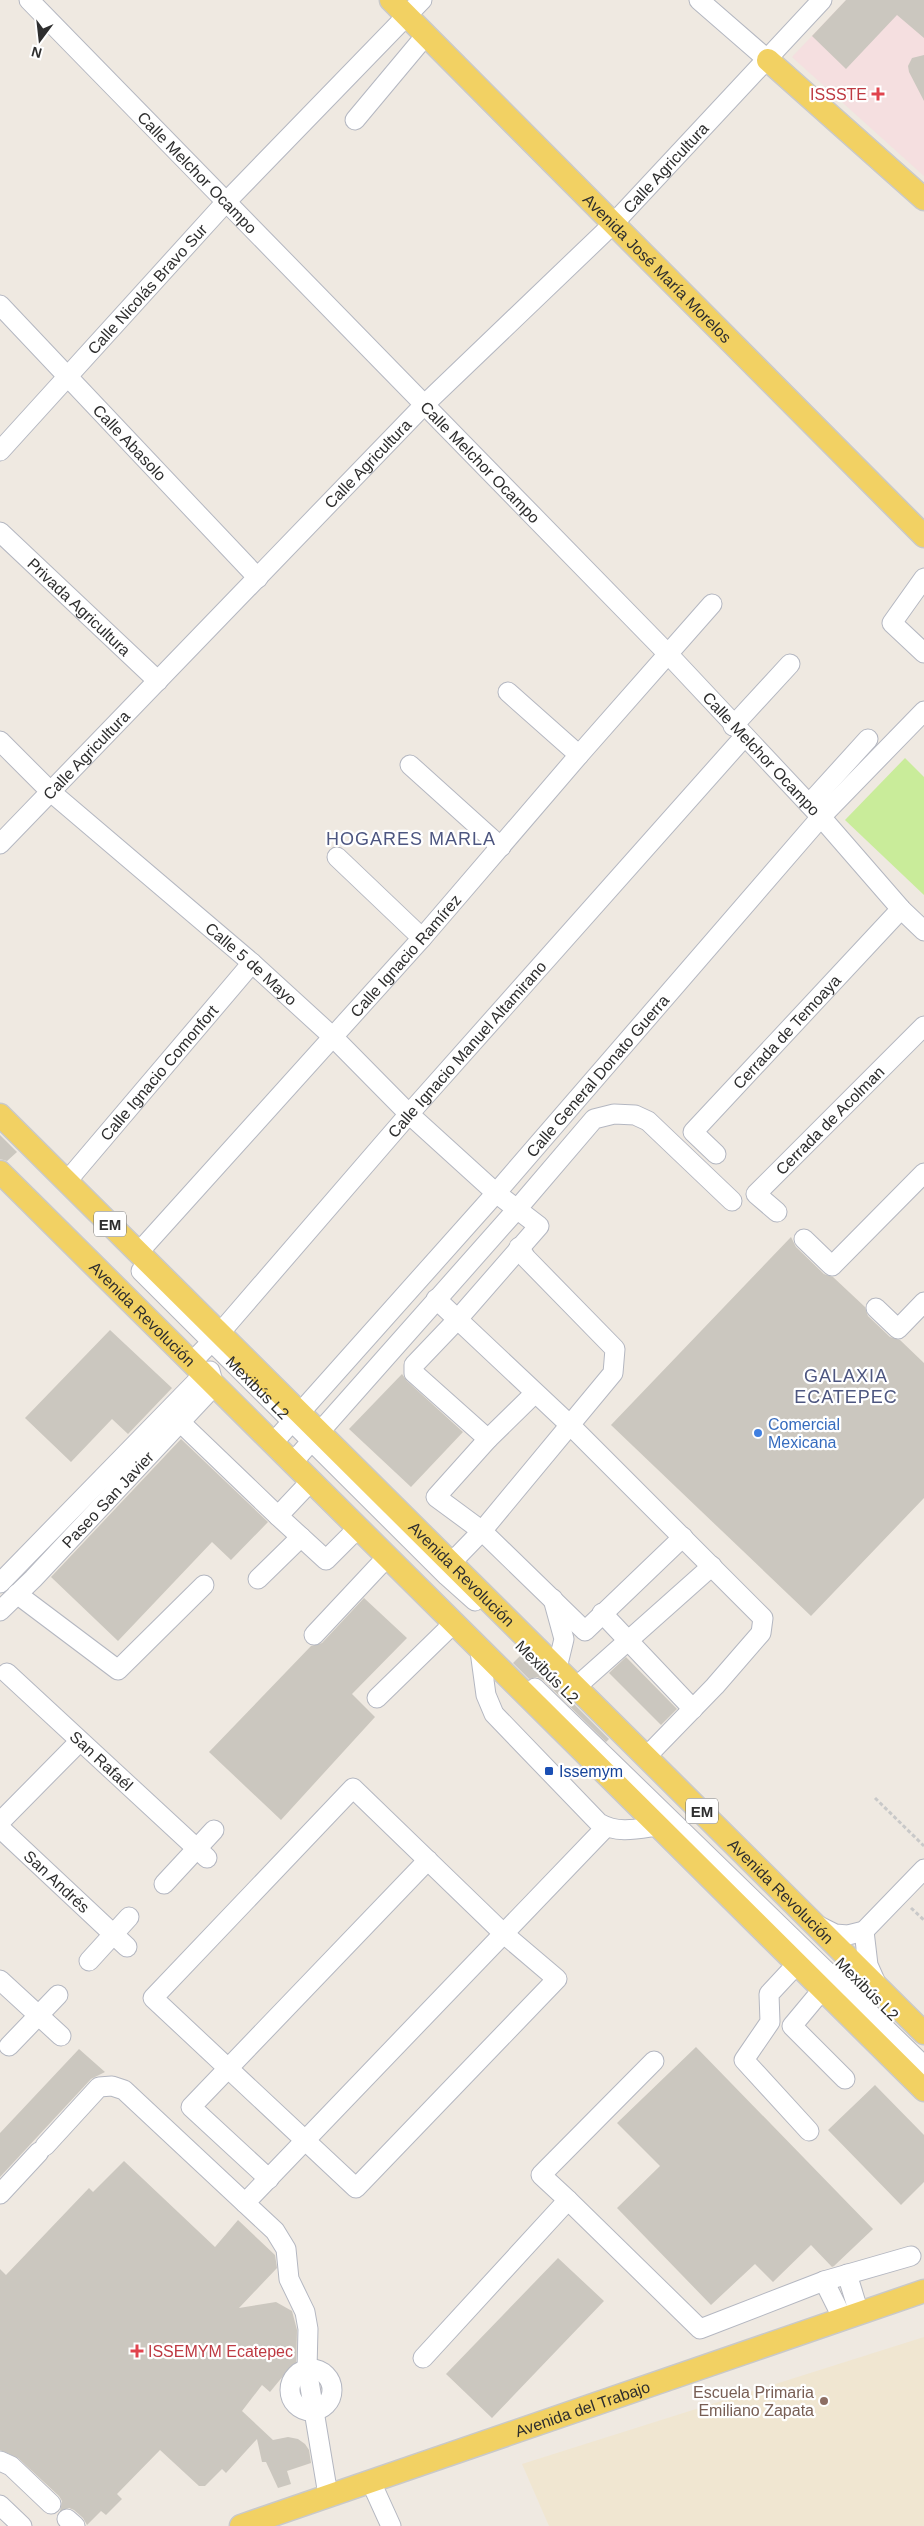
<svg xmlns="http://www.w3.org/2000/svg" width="924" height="2526" font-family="Helvetica,sans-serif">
  <rect width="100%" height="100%" fill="#efe9e1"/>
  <!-- education -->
  <path fill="#f0e6d1" d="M924,2337V2526H549L522,2464Z"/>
  <!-- medical -->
  <path fill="#f5dfe0" d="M846,0H924V176L792,57Z"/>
  <!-- pitch -->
  <path fill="#c9ec9a" d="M905,758L924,777V895L845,820Z"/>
  <!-- building -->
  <path fill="#cbc7bf" d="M846,0H924V38L897,15L846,69L812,36Z
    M924,55V101L909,72L908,66L912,58Z
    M0,1135L17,1152L7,1161L0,1159Z
    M791,1237L796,1247L824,1274L833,1277L865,1307L868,1316L890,1337L900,1340L924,1363V1498L811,1616L611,1425Z
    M110,1330L172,1388L128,1434L112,1419L71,1462L25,1418Z
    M402,1374L407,1381L463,1432L411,1487L349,1429Z
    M181,1439L268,1522L231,1560L212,1542L118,1641L51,1577Z
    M364,1598L407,1638L352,1694L375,1717L281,1820L209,1752L311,1646L322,1643Z
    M523,1653L609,1739L606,1742L543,1680L537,1677L529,1679L513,1663Z
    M626,1657L677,1709L661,1725L609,1673Z
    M696,2047L873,2229L834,2266L832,2267L811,2245L773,2282L755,2264L711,2305L617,2208L660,2166L617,2123Z
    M79,2049L105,2072L91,2079L0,2177V2133Z
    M875,2085L924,2135V2182L901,2205L828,2130Z
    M124,2161L215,2247L238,2220L275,2255L277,2268L239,2308L276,2302L292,2311L297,2330L296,2370H288L270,2392L262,2385L242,2411L273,2440L288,2437L298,2439L305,2444L309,2450L311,2463L287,2471L291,2484L278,2488L266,2462H262L257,2439L226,2473L222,2469L205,2486H199L160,2450L117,2494L122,2499L106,2515L101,2511L87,2525L83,2518L74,2510L69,2508L60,2511L62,2501L59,2496L18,2458L0,2450V2269L6,2275L89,2188L93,2192Z
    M558,2258L604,2301L492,2418L446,2374Z"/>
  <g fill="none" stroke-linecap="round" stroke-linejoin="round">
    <!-- minor casing -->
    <g stroke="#b4b7c1" stroke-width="21">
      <g id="minor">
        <path id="s1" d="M29,0L669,655L821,817L901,909L924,931"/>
        <path d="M699,0L768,60"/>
        <path d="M355,120L426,35"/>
        <path id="s2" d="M0,305L258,578"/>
        <path id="s3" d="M0,451L226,202L422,0"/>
        <path id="s4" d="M0,532L158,681"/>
        <path d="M924,578L892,623L924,653"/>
        <path d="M508,692L579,755"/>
        <path d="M733,726L790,664"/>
        <path id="s5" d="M0,741L51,792L252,963L333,1037L409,1114L496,1193L539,1226L457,1320L414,1365V1373L488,1439"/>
        <path d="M410,765L501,847"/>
        <path d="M809,804L868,739"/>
        <path id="s6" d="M0,844L424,405L613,224L822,0"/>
        <path d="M337,857L422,938"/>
        <path id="s7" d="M716,1154L693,1132L901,909"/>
        <path id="s8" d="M67,1181L252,963"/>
        <path id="s9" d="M777,1212L756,1194L924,1026"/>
        <path d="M804,1239L832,1266L924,1173"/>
        <path id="s10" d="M138,1253L422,938L579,755L712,604"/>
        <path id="s11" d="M141,1271L447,1576L475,1601"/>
        <path d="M436,1299L571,1426L763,1618L761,1633L715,1686L647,1756"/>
        <path d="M876,1308L898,1329L924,1302"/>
        <path id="s12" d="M191,1363L219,1334L409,1114L744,737"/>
        <path d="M535,1393L488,1439L436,1497L482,1531L585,1631L683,1537"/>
        <path d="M179,1421L278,1516L311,1481"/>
        <path id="s13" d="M273,1443L496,1193L821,817L924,711"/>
        <path d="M293,1462L518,1208L594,1119L614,1114L635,1115L648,1121L732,1201"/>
        <path d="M278,1516L326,1560L358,1528"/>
        <path d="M451,1563L482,1531L613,1373L615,1349L526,1258L519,1247"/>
        <path d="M258,1579L301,1537"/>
        <path d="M0,1583L203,1375"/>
        <path d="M17,1594L118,1670L204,1585"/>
        <path d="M553,1599L564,1639L557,1668"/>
        <path id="s14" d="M0,1611L33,1579L214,1386L210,1371"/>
        <path d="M602,1613L693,1709"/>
        <path d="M314,1635L387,1557"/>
        <path d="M480,1651L486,1695L494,1714L599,1823C618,1834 637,1829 657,1826"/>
        <path id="s15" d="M7,1673L207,1858"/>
        <path d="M576,1687L712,1566"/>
        <path d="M535,1688L924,2066"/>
        <path d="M377,1698L453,1624"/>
        <path d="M353,1788L504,1934L557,1979L356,2188L153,1998Z"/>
        <path d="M0,1822L80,1741"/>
        <path id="s16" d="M0,1828L127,1947"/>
        <path d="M164,1884L214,1830"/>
        <path d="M819,1926L835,1934L848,1935L864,1931L924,1869"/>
        <path d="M864,1931L868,1965L876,1983"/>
        <path d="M89,1961L129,1917"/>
        <path d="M796,1965L769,1994L770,2022L744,2060L809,2131"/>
        <path d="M0,1980L61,2036"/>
        <path d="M822,1990L792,2026L845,2079"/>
        <path d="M9,2046L58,1995"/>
        <path d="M45,2146L99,2087L112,2086L124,2090L245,2203"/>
        <path d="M269,2179L191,2107L428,1860"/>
        <path d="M0,2194L39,2152"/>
        <path d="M568,2200L541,2175L654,2061"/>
        <path d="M847,2274L859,2313"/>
        <path d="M824,2281L843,2319"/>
        <path d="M423,2358L568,2200L700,2329L824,2281L911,2256"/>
        <circle cx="311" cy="2390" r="21"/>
        <path d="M0,2461L11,2466L51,2504"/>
        <path d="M371,2482L391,2526"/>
        <path d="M328,2495L307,2369L308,2329L305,2312L289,2279L286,2249L275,2231L245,2203L606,1827"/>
        <path d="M0,2505L22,2526"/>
        <path d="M67,2519L75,2526"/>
      </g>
    </g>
    <!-- major casing -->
    <g stroke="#c9c9c9" stroke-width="25">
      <g id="major">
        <path id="s17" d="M391,0L924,536"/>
        <path d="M768,60L924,199"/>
        <path id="s18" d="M0,1115L924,2033"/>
        <path id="s19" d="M0,1172L924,2090"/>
        <path id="s20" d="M241,2526L924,2291"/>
      </g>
    </g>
    <!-- path -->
    <path stroke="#c9c9c9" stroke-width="3" stroke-dasharray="4 2.5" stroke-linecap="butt" d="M875,1798L924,1846
      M911,1908L924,1920"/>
    <!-- minor -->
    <use href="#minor" stroke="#fff" stroke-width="19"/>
    <!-- major -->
    <use href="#major" stroke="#f2d163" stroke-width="22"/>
  </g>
  <!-- markers -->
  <g fill="#e0444e" stroke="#fff" stroke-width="2">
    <path d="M875.5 86.5h5v5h5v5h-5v5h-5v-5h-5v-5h5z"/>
    <path d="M134.5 2343.5h5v5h5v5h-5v5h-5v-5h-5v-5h5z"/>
  </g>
  <circle fill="#3f7fe0" stroke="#fff" stroke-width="2" cx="758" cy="1433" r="5"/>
  <rect fill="#1a4fb4" stroke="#fff" stroke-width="2" x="544" y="1766" width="10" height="10" rx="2.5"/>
  <circle fill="#8d6e63" stroke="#fff" stroke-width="2" cx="824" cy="2401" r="5"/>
  <g text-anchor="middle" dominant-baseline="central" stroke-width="4.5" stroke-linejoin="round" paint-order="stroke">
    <!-- shield labels -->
    <g fill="#fff" stroke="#6d6d6d" stroke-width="1">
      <rect x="94" y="1211.5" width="32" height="25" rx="4"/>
      <rect x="686" y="1798.5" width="32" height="25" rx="4"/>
    </g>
    <g font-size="15" font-weight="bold" fill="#2e2e2e">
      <text x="110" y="1224">EM</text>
      <text x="702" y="1811">EM</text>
    </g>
    <!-- health labels -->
    <g font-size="16" fill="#be3a42" stroke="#fff" text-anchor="end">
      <text x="867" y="94">ISSSTE</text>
      <text x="148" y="2351" text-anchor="start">ISSEMYM Ecatepec</text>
    </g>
    <!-- street labels -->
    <g font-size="16" fill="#2e2e2e" stroke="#fff">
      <text stroke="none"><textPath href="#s6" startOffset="949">Calle Agricultura</textPath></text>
      <text stroke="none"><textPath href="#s1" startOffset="241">Calle Melchor Ocampo</textPath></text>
      <text stroke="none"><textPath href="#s17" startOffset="378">Avenida José María Morelos</textPath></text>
      <text stroke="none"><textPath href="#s3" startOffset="219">Calle Nicolás Bravo Sur</textPath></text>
      <text stroke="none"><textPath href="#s2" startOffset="189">Calle Abasolo</textPath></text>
      <text stroke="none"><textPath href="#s1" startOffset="646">Calle Melchor Ocampo</textPath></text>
      <text stroke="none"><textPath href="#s6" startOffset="529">Calle Agricultura</textPath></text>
      <text stroke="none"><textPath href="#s4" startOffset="109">Privada Agricultura</textPath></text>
      <text stroke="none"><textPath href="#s1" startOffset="1051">Calle Melchor Ocampo</textPath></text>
      <text stroke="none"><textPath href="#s6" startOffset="124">Calle Agricultura</textPath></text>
      <text stroke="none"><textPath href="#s10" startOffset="400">Calle Ignacio Ramírez</textPath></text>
      <text stroke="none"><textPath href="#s5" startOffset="336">Calle 5 de Mayo</textPath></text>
      <text stroke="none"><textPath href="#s7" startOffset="169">Cerrada de Temoaya</textPath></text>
      <text stroke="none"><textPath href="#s12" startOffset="418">Calle Ignacio Manuel Altamirano</textPath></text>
      <text stroke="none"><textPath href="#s8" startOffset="142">Calle Ignacio Comonfort</textPath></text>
      <text stroke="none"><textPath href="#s13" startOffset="490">Calle General Donato Guerra</textPath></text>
      <text stroke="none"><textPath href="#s9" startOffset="132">Cerrada de Acolman</textPath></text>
      <text stroke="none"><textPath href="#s19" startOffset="201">Avenida Revolución</textPath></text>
      <text stroke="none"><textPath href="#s11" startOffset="165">Mexibús L2</textPath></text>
      <text stroke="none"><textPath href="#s14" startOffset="155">Paseo San Javier</textPath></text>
      <text stroke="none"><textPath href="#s18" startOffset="651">Avenida Revolución</textPath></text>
      <text transform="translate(547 1672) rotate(45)">Mexibús L2</text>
      <text stroke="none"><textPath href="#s15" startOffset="129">San Rafaél</textPath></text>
      <text stroke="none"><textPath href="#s16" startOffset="78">San Andrés</textPath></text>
      <text stroke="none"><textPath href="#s18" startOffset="1101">Avenida Revolución</textPath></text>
      <text transform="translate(867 1989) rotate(45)">Mexibús L2</text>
      <text stroke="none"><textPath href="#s20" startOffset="361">Avenida del Trabajo</textPath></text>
    </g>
    <!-- shop labels -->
    <g font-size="16" fill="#366cbe" stroke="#fff" text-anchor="start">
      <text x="768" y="1424">Comercial<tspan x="768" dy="18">Mexicana</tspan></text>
    </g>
    <!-- transit labels -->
    <g font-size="16" fill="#164399" stroke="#fff" text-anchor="start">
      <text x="559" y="1771">Issemym</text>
    </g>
    <!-- education labels -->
    <g font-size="16" fill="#785e54" stroke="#fff" text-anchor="end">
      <text x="814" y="2392">Escuela Primaria<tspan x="814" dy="18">Emiliano Zapata</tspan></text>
    </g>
    <!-- neighbourhood labels -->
    <g font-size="18" letter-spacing="1" fill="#4d5680" stroke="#fff">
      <text x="411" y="839">HOGARES MARLA</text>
      <text x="846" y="1376">GALAXIA<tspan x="846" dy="21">ECATEPEC</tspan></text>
    </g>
  </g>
  <!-- north arrow -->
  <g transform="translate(40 40) rotate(195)" stroke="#ffffff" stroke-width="4" paint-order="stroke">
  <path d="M0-4L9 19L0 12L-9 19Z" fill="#2e2e2e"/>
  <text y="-8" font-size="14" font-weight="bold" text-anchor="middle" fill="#2e2e2e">N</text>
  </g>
</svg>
